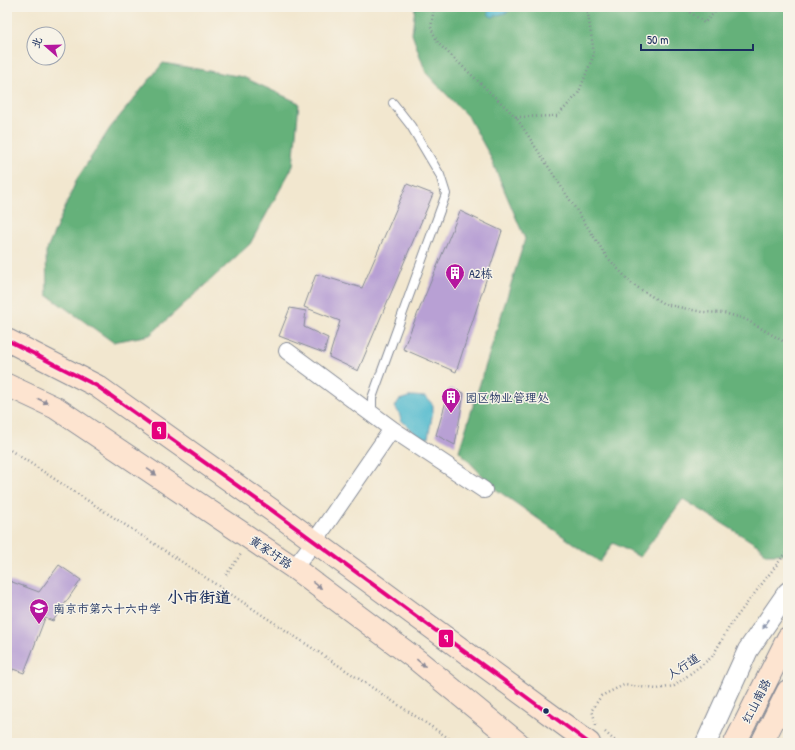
<svg xmlns="http://www.w3.org/2000/svg" width="795" height="750" font-family="'Patrick Hand','LXGW WenKai TC',sans-serif">
  <rect width="100%" height="100%" fill="#f7f3e8"/>
  <filter id="ink" filterUnits="userSpaceOnUse"><feTurbulence type="fractalNoise" baseFrequency=".025" numOctaves="2"/><feDisplacementMap in="SourceGraphic" scale="8" xChannelSelector="R" yChannelSelector="G"/><feConvolveMatrix kernelMatrix="1 2 1 2 8 2 1 2 1" color-interpolation-filters="sRGB"/></filter>
  <filter id="wash" filterUnits="userSpaceOnUse"><feTurbulence type="fractalNoise" baseFrequency=".012" numOctaves="4" result="noise"/><feDisplacementMap in="SourceGraphic" scale="16" xChannelSelector="R" yChannelSelector="G"/><feGaussianBlur stdDeviation="0.9" result="paint"/><feColorMatrix in="noise" values="0 0 0 0 0 0 0 0 0 0 0 0 0 0 0 0 0 1.4 0 .05"/><feComposite in="paint" operator="in"/></filter>
  <g filter="url(#wash)">
    <rect width="100%" height="100%" fill="#f2e7cf"/>
    <!-- forest -->
    <path fill="#65b17a" stroke="#40706c" d="M415,7H788V554H765L759,546L683,499L640,557L613,543L600,562L494,488L459,451L525,239L489,154L469,118L426,73L412,34Z
      M163,63L243,77L299,103L293,166L250,244L150,335L113,342L47,295L46,252L77,179L110,128Z"/>
    <!-- water -->
    <path fill="#50b9ce" stroke="#367496" d="M487,7H509L508,12L492,17L489,15Z
      M412,396L426,397L433,405V411L428,438L419,437L401,420L399,413L395,407L399,400Z"/>
    <g id="blocks">
      <!-- building -->
      <path fill="#b8a0d4" d="M407,184L433,194L358,371L329,357L340,321L304,307L316,274L362,288Z
        M460,211L502,231L456,372L403,349Z
        M290,308L306,311L304,327L328,338L324,353L279,336Z
        M450,388L464,393L455,445L436,435Z
        M59,565L81,580L53,621L45,618L24,673L13,669L7,685V580L39,592Z"/>
    </g>
  </g>
  <g filter="url(#ink)">
    <use href="#blocks" fill-opacity="0" stroke="#868b96" stroke-width="1"/>
    <g fill="none" stroke-linecap="round" stroke-linejoin="round">
      <!-- service casing -->
      <g stroke="#868b96" stroke-width="10">
        <path id="service" d="M372,412V398L446,194L440,175L411,126L393,103"/>
      </g>
      <!-- minor casing -->
      <g stroke="#868b96" stroke-width="18">
        <path id="minor" d="M287,351L392,429
          M294,568L314,542L392,429L484,490"/>
      </g>
      <!-- tertiary casing -->
      <g stroke="#868b96" stroke-width="22">
        <path id="tertiary" d="M706,743L748,650L788,592"/>
      </g>
      <!-- secondary casing -->
      <g stroke="#868b96" stroke-width="24">
        <path id="secondary" d="M7,340L97,386L273,511L589,743
          M7,385L56,408L294,568L417,660L518,743
          M735,743L788,638
          M762,743L788,691"/>
      </g>
      <!-- path -->
      <path stroke="#868b96" stroke-width="2.5" stroke-dasharray="1 3" stroke-linecap="butt" d="M434,7L431,28L438,43L516,117L607,257L632,284L664,304L702,312L724,313L745,319L788,344
        M684,7L704,23L720,7
        M516,117L557,116L578,94L594,54L587,7
        M7,448L179,560L456,743
        M226,575L241,554
        M596,725L592,710L601,696L624,685L657,689L674,686L712,657L731,624L788,550
        M605,732L614,740L625,743"/>
      <!-- service -->
      <use href="#service" stroke="#fff" stroke-width="8"/>
      <!-- minor -->
      <use href="#minor" stroke="#fff" stroke-width="16"/>
      <!-- tertiary -->
      <use href="#tertiary" stroke="#fff" stroke-width="20"/>
      <!-- secondary -->
      <use href="#secondary" stroke="#fde4d0" stroke-width="22"/>
      <!-- bus-1 casing -->
      <g stroke="#f7f3e8" stroke-width="7">
        <path id="bus-1" d="M7,340L97,386L273,511L589,743"/>
      </g>
      <!-- bus-1 -->
      <use href="#bus-1" stroke="#e5007d" stroke-width="4"/>
    </g>
    <!-- one-way arrows -->
    <defs><path id="oneway-solid" d="M-6-.8H1V-3.2L6.5 0L1 3.2V.8H-6Z"/></defs>
    <g fill="#8c8a97">
      <use href="#oneway-solid" transform="translate(43 401) rotate(24)"/>
      <use href="#oneway-solid" transform="translate(152 472) rotate(34)"/>
      <use href="#oneway-solid" transform="translate(317 585) rotate(37)"/>
      <use href="#oneway-solid" transform="translate(421 663) rotate(39)"/>
    </g>
    <use fill="#8d97ae" href="#oneway-solid" transform="translate(766 624) rotate(124)"/>
  </g>
  <!-- icons -->
  <defs>
    <g id="building-pin" transform="scale(1)"><path d="M0 17L-7.5 6A9.5 9.5 0 1 1 7.5 6Z" fill="#b5179e" stroke="#f7f3e8"/><path d="M-4-6H4V6H1V3H-1V6H-4ZM-2.5-4.3h1.7v1.8h-1.7ZM.8-4.3h1.7v1.8H.8ZM-2.5-1h1.7V.8h-1.7ZM.8-1h1.7V.8H.8Z" fill="#fff"/></g>
    <g id="school-pin" transform="scale(1)"><path d="M0 17L-7.5 6A9.5 9.5 0 1 1 7.5 6Z" fill="#b5179e" stroke="#f7f3e8"/><path d="M0-5L7-2L0 1L-7-2ZM-4 1L0 2.5L4 1V4Q0 6-4 4Z" fill="#fff"/></g>
  </defs>
  <g fill-rule="evenodd">
    <use href="#building-pin" x="455" y="273"/>
    <use href="#building-pin" x="451" y="397"/>
    <use href="#school-pin" x="39" y="608"/>
  </g>
  <!-- markers -->
  <circle fill="#1b2f5e" stroke="#f7f3e8" stroke-width="1.5" cx="546" cy="711" r="3.5"/>
  <g text-anchor="middle" dominant-baseline="central" stroke-width="3" stroke-linejoin="round" paint-order="stroke">
    <!-- poi labels -->
    <g font-size="12" fill="#1b2f5e" stroke="#f7f3e8" text-anchor="start">
      <text x="469" y="273">A2栋</text>
      <text x="465" y="397">园区物业管理处</text>
      <text x="53" y="608">南京市第六十六中学</text>
    </g>
    <!-- street labels -->
    <g font-size="12" fill="#1b2f5e" stroke="#f7f3e8">
      <text transform="translate(271 552) rotate(34)">黄家圩路</text>
      <text transform="translate(683 666) rotate(-34)">人行道</text>
      <text transform="translate(756 701) rotate(-63)">红山南路</text>
    </g>
    <!-- district labels -->
    <g font-size="16" font-weight="bold" fill="#1b2f5e" stroke="#f7f3e8">
      <text x="199" y="597">小市街道</text>
    </g>
  </g>
  <g stroke="#f7f3e8" stroke-width="1.5">
    <rect x="151" y="421" width="16" height="19" rx="4" fill="#e5007d"/>
    <rect x="438" y="629" width="16" height="19" rx="4" fill="#e5007d"/>
  </g>
  <g font-size="11" text-anchor="middle" font-weight="bold" fill="#fff">
    <text x="159" y="434">9</text>
    <text x="446" y="642">9</text>
  </g>
  <!-- margin -->
  <rect width="795" height="750" fill="none" stroke="#f7f3e8" stroke-width="24"/>
  <!-- north arrow -->
  <g transform="translate(46 46) rotate(290)"><circle r="19" fill="#f7f3e8" stroke="#9fa5b1"/>
  <path d="M0-3L7 15L0 10L-7 15Z" fill="#b5179e"/>
  <text y="-6" font-size="11" font-weight="bold" text-anchor="middle" fill="#1b2f5e">北</text>
  </g>
  <!-- scale -->
  <path d="M641 44v6h112v-6" fill="none" stroke="#1b2f5e" stroke-width="2"/>
  <text x="647" y="44" font-size="12" fill="#1b2f5e" stroke="#f7f3e8" stroke-width="3" paint-order="stroke">50 m</text>
</svg>
